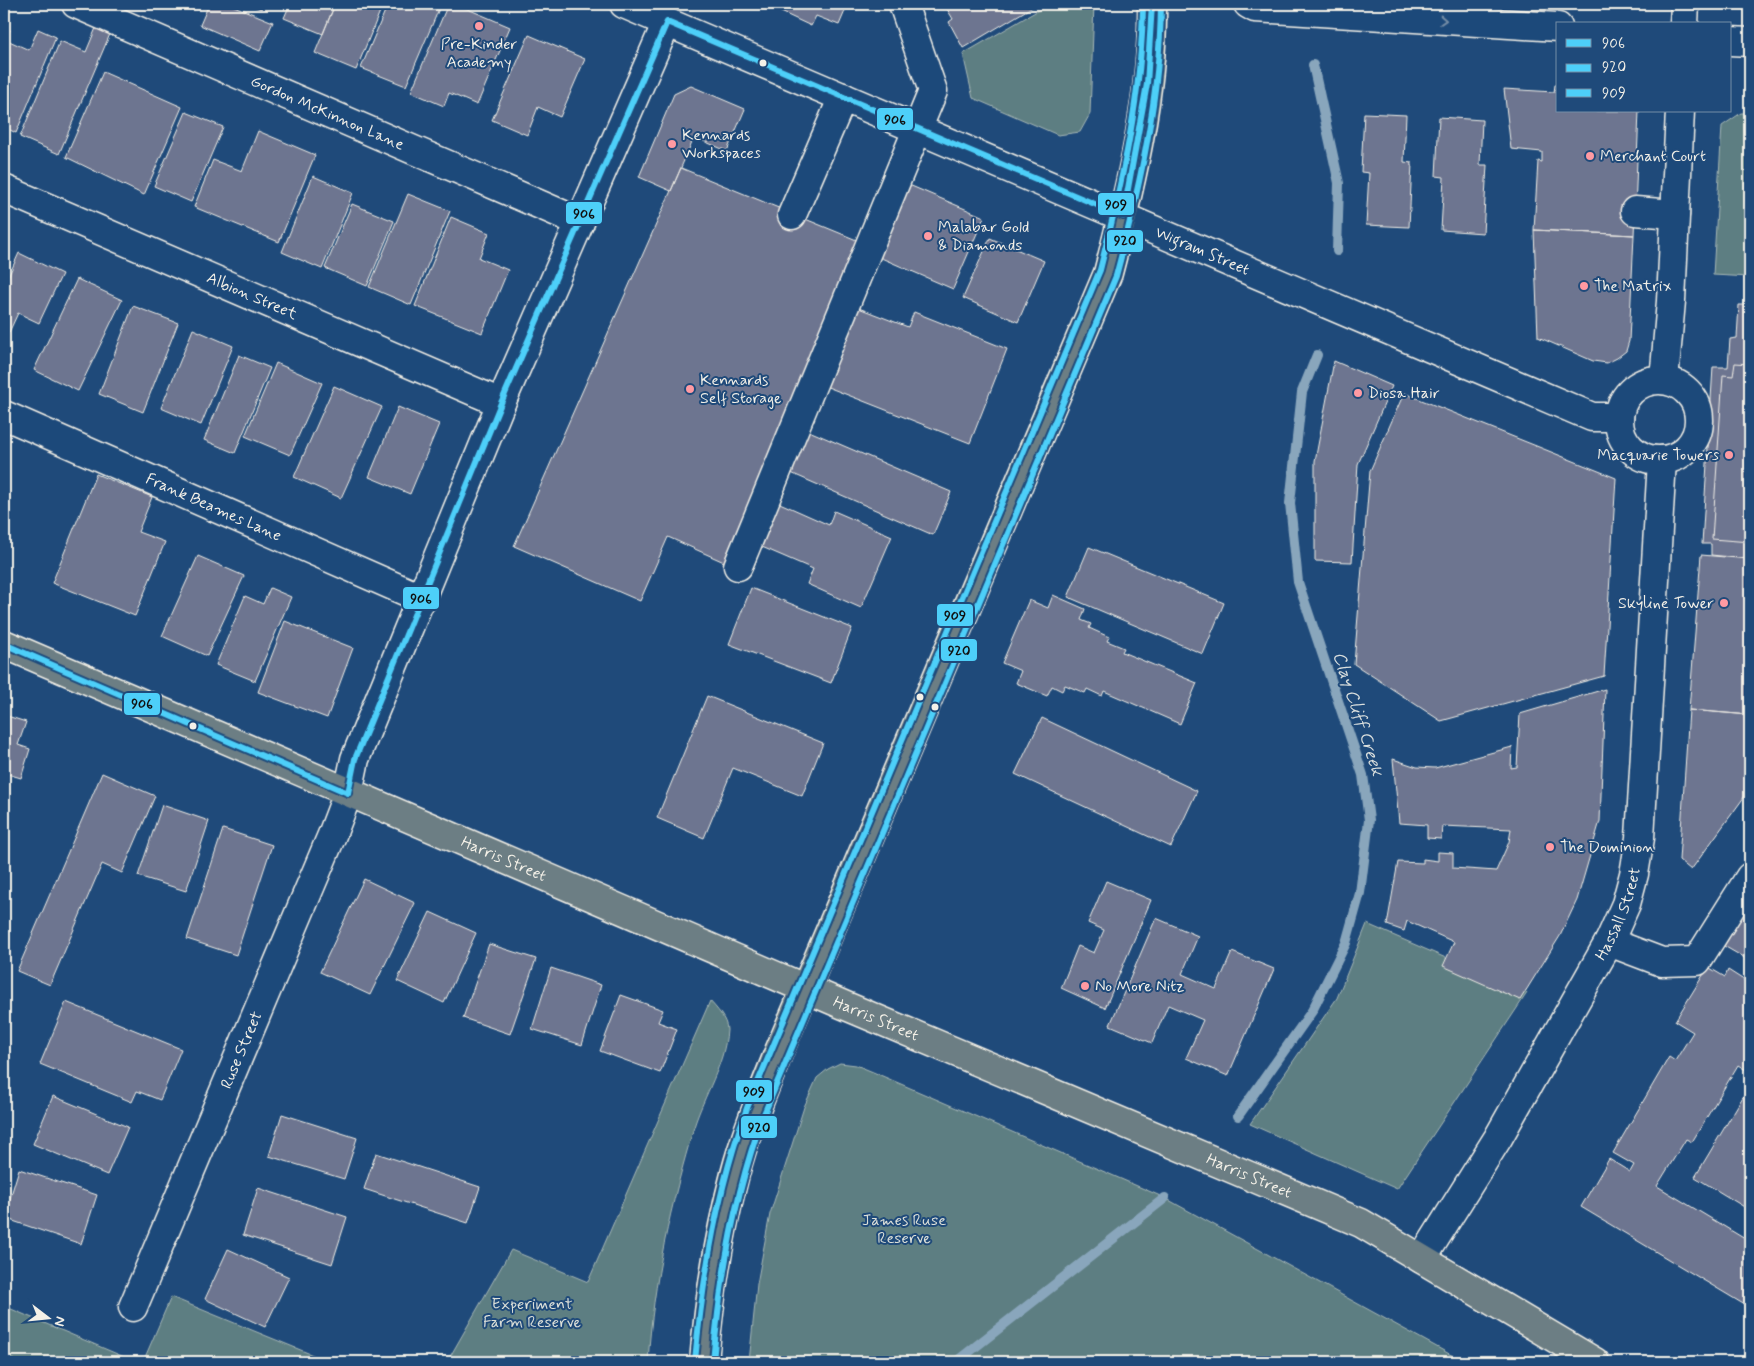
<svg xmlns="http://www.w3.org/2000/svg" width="1754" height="1366" font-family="Mynerve,sans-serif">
  <rect width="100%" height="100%" fill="#1f4a7a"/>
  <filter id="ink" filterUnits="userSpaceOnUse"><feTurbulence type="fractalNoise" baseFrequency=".02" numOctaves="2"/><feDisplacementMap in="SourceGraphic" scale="10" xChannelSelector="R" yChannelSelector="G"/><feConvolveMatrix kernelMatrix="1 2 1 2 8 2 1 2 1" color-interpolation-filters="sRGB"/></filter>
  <g filter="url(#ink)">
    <!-- green -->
    <path fill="#5d7e82" stroke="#a8b8b5" d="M1049,4H1094L1090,114L1080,132L1058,135L973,98L963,54Z
      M1741,113H1750V277L1713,275L1722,126Z
      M1367,924L1527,993L1397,1189L1250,1124L1337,998Z
      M710,1001C716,1008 727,1019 727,1030C725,1064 704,1095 694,1127C671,1204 653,1282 648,1362H447L511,1250L588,1282Z
      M840,1063L856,1065L873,1072L1165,1198L1464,1362H749L757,1284L770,1214L804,1107L817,1078L828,1069Z
      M171,1297L330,1362H143Z
      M4,1306L136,1362H4Z"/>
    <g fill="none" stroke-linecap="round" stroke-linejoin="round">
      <!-- stream -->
      <path stroke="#89a6bc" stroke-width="10" d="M1313,65L1339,183L1337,251
        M1238,1116L1312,1011L1346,943L1360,893L1369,820L1363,775L1298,582L1290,503L1302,392L1317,355
        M956,1362L1165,1198"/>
    </g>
    <!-- building -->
    <path fill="#6d7490" stroke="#f4f1e8" d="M209,4H229L273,22L260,51L200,25Z
      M248,4H263L261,9Z
      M290,4H335L323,34L284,18Z
      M335,4H383L356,70L315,53Z
      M388,4H441L406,86L361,68Z
      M448,4H456L510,27L477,105L449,93L444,106L411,92Z
      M764,4H848L839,25L816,16L811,26Z
      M944,4H1037L963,48L949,22L953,19Z
      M4,27L10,30L4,43Z
      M96,28L110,34L59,154L20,137L60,41L86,52Z
      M38,29L56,37L16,133L4,127V47L7,40L29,50Z
      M529,35L585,59L560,117L538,107L527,135L492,120Z
      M103,72L182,107L144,195L66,157Z
      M1555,85H1558V111H1639L1634,235L1534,230L1538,161L1542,162V152L1511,149L1504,89L1554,92Z
      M691,86L745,109L727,151L694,137L671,191L639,177L674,94Z
      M186,112L223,127L191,202L154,186Z
      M1364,113L1406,115L1404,162L1412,163L1409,227L1366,225L1369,173L1361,172Z
      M1439,117L1482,120L1480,165H1487L1483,233L1441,230L1444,177L1436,176Z
      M258,131L315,155L279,242L194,207L213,160L242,171Z
      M681,168L859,241L724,562L668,537L640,601L514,546Z
      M313,176L353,193L322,269L282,252Z
      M902,182L984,217L953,289L872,254Z
      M408,194L450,211L411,305L369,287Z
      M352,204L394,221L367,286L325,268Z
      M451,217L489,233L479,258L508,270L482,333L415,306Z
      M1534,230L1634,235L1629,341L1626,351L1617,358L1607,363L1593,361L1538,337Z
      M990,238L1044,261L1018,322L963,298Z
      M19,253L62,274L39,323L18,313L4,343V286Z
      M77,279L122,300L78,391L34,370Z
      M1739,305H1750V559L1711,555V544H1702L1713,367H1728L1730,339L1737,338Z
      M133,306L178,323L143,412L99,394Z
      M856,307L908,327L914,312L1007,349L970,443L825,386Z
      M193,329L233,346L201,425L161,408Z
      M239,355L270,368L235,453L204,440Z
      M1334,361L1392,386L1358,464L1352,562L1315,561V461Z
      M276,363L322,383L290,455L245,436Z
      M1735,363L1750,364V542L1712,539L1723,375L1733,376Z
      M334,386L382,407L341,498L294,477Z
      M1404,393L1616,478L1604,676L1441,721L1354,664L1370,471Z
      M398,407L439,424L410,494L369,477Z
      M809,431L951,492L933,535L791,473Z
      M96,474L152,497L138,532L165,542L135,616L52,583Z
      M773,500L829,525L834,511L892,536L861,608L807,584L813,569L755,544Z
      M1089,547L1224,603L1203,654L1068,597Z
      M1701,555L1750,559V715L1689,710Z
      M198,556L244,576L207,656L162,636Z
      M270,588L291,597L255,681L216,665L245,596L263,604Z
      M751,588L852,628L831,683L729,644Z
      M1053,595L1085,609L1081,620L1091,624L1089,628L1109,637L1107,641L1124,648L1122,652L1197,683L1180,724L1104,691L1102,696L1087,689L1085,693L1065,685L1062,691L1052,686L1047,696L1016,683L1021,671L1002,663L1029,600L1048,608Z
      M285,621L353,648L327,718L258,692Z
      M1605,689L1600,821L1577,900L1560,936L1520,1000L1443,966L1454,942L1407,921L1404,931L1387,925L1398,862L1423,863V859L1438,861V852L1453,853V868L1496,871L1509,842L1511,829L1442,826L1441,839L1427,838V825L1399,823L1393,759L1417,767L1435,768L1512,747L1511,768L1517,767L1520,714Z
      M707,696L823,743L802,796L733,768L704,838L657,818Z
      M1689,710L1750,715V789L1691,870L1679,860Z
      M4,715L26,722L18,745L30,749L21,778L4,773Z
      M1042,718L1197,791L1171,847L1015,774Z
      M102,773L155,796L122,873L102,864L50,985L17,971Z
      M162,805L209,821L186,891L138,876Z
      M223,829L272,845L236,955L187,939Z
      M364,879L415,903L370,995L320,972Z
      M1106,881L1151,900L1105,1008L1061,988L1078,946L1094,953L1104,930L1088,923Z
      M1750,901V961L1724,946Z
      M430,912L476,933L444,1003L397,981Z
      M1156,918L1198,936L1182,974L1216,989L1232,952L1274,969L1228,1076L1186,1058L1203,1020L1168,1005L1152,1043L1110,1025Z
      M489,944L536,959L510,1034L463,1018Z
      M1708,967L1725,977L1728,970L1750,984V1070L1749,1072L1738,1065L1692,1142L1686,1139L1657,1186L1750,1242V1308L1581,1207L1609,1159L1630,1172L1634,1165L1613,1153L1669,1057L1675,1061L1693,1032L1675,1021Z
      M551,968L601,985L582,1045L532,1029Z
      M621,995L663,1010L658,1022L677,1029L660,1073L600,1051Z
      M66,1002L181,1049L160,1100L137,1091L132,1102L40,1064Z
      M1750,1085V1201L1746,1208L1695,1177Z
      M53,1096L128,1127L107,1175L33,1144Z
      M282,1114L357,1138L344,1179L269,1156Z
      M376,1153L480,1187L468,1223L364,1189Z
      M19,1169L97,1195L81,1244L4,1218Z
      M258,1188L347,1217L332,1264L243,1235Z
      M228,1249L289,1277L265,1327L205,1299Z
      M4,1356L18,1362H4Z"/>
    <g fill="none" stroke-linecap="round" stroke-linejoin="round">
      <!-- minor casing -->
      <g stroke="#f4f1e8" stroke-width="31">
        <g id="minor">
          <path id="s1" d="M76,4L580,222"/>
          <path id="s2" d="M624,4L1592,417H1619"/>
          <path d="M1248,4L1255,8L1558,27"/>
          <path d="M1684,24L1685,4"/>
          <path d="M1730,41L1750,42"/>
          <path id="s3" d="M4,189L501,403"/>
          <path d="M1635,211L1675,214"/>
          <path d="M792,215L843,97"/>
          <path d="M1664,380L1671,301L1680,111"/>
          <circle cx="1659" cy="420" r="40"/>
          <path id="s4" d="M4,415L423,599"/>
          <path d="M738,566L933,91L903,4"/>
          <path d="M1609,942L1662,962L1697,961L1750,877"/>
          <path id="s5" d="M1422,1259L1498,1138L1609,942L1626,904L1634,874L1640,838L1662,460"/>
          <path id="s6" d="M133,1307L332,835L348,793L355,759L501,403L667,22"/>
        </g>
      </g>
      <!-- major casing -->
      <g stroke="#f4f1e8" stroke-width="31">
        <g id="major">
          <path id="s7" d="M4,644L846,1006L1361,1223L1595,1362"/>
          <path d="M704,1362C709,1299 719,1235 735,1174C746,1131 764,1090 780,1049L1108,273C1130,189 1154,90 1152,4"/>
        </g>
      </g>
      <!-- minor -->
      <use href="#minor" stroke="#1f4a7a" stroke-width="28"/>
      <!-- major -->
      <use href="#major" stroke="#6c7e84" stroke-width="28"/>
      <!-- bus-1 casing -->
      <g stroke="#1f4a7a" stroke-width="10">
        <path id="bus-1" d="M667,22L1123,216
          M1123,216L1147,84L1152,4
          M4,644L348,793
          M348,793L355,759L501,403L667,22"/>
      </g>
      <!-- bus-2 casing -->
      <g stroke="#1f4a7a" stroke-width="10">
        <path id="bus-2" d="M713,1362C720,1278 734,1194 764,1114L1116,276C1140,186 1160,97 1161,4"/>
      </g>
      <!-- bus-3 casing -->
      <g stroke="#1f4a7a" stroke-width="10">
        <path id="bus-3" d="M695,1361C703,1275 717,1189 747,1108L1100,270C1122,182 1142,95 1143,4"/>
      </g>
      <!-- bus-1 -->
      <use href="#bus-1" stroke="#4dcff9" stroke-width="6"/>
      <!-- bus-2 -->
      <use href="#bus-2" stroke="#4dcff9" stroke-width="6"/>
      <!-- bus-3 -->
      <use href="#bus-3" stroke="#4dcff9" stroke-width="6"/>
    </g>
    <!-- one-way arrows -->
    <defs><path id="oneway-chevron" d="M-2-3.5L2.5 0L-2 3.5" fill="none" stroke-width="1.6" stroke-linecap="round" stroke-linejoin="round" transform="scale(1.25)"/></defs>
    <use stroke="#748da6" href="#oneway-chevron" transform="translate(1443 20) rotate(3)"/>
  </g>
  <!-- markers -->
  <g fill="#ff9aa2" stroke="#1f4a7a" stroke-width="2">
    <circle cx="479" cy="26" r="5"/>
    <circle cx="672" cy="144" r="5"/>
    <circle cx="1590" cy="156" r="5"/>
    <circle cx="928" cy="236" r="5"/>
    <circle cx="1584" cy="286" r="5"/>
    <circle cx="690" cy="389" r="5"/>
    <circle cx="1358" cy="393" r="5"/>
    <circle cx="1729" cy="455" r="5"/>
    <circle cx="1724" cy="603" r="5"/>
    <circle cx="1550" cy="847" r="5"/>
    <circle cx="1085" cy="986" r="5"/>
  </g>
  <g fill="#f4f1e8" stroke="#1f4a7a" stroke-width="2">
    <circle cx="763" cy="63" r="4.5"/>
    <circle cx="920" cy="697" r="4.5"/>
    <circle cx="935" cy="707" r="4.5"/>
    <circle cx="193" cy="726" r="4.5"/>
  </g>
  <g text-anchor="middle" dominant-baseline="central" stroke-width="4" stroke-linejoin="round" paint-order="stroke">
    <!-- poi labels -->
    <g font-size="16" fill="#f4f1e8" stroke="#1f4a7a" text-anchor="start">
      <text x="479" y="44" text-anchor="middle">Pre-Kinder<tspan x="479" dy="18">Academy</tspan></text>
      <text x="682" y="135">Kennards<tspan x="682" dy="18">Workspaces</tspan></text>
      <text x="1600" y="156">Merchant Court</text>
      <text x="938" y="227">Malabar Gold<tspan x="938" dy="18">&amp; Diamonds</tspan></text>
      <text x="1594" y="286">The Matrix</text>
      <text x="700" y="380">Kennards<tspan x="700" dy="18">Self Storage</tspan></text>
      <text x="1368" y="393">Diosa Hair</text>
      <text x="1719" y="455" text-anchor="end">Macquarie Towers</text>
      <text x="1714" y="603" text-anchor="end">Skyline Tower</text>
      <text x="1560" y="847">The Dominion</text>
      <text x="1095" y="986">No More Nitz</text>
    </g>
    <!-- street labels -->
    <g font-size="16" fill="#f4f1e8" stroke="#1f4a7a">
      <text stroke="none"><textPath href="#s1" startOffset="274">Gordon McKinnon Lane</textPath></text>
      <text stroke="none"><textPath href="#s2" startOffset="629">Wigram Street</textPath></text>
      <text stroke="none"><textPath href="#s3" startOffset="270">Albion Street</textPath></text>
      <text stroke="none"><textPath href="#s4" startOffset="229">Frank Beames Lane</textPath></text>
      <text stroke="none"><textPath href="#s7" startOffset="544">Harris Street</textPath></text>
      <text stroke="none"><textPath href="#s5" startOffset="398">Hassall Street</textPath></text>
      <text stroke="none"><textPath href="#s7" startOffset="949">Harris Street</textPath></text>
      <text stroke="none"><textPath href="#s6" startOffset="279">Ruse Street</textPath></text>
      <text stroke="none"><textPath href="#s7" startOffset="1354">Harris Street</textPath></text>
    </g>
    <!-- park labels -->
    <g font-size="16" fill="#dde0d9" stroke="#1f4a7a">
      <text x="904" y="1220">James Ruse<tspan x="904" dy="18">Reserve</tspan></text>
      <text x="532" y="1304">Experiment<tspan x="532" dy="18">Farm Reserve</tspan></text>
    </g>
    <!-- water labels -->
    <g font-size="18" font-style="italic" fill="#d9dedd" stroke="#1f4a7a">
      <text transform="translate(1358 714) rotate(72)">Clay Cliff Creek</text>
    </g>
  </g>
  <g stroke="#1f4a7a" stroke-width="2">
    <rect x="876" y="107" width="38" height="24" rx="5" fill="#4dcff9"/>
    <rect x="1097" y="192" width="38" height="24" rx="5" fill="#4dcff9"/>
    <rect x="565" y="201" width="38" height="24" rx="5" fill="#4dcff9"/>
    <rect x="1106" y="229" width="38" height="24" rx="5" fill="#4dcff9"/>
    <rect x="402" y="586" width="38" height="24" rx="5" fill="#4dcff9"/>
    <rect x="936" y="603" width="38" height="24" rx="5" fill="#4dcff9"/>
    <rect x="940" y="638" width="38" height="24" rx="5" fill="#4dcff9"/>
    <rect x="123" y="692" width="38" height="24" rx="5" fill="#4dcff9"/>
    <rect x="735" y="1079" width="38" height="24" rx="5" fill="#4dcff9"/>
    <rect x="740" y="1115" width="38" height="24" rx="5" fill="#4dcff9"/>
  </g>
  <g font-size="14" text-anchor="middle" font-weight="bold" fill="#111">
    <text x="895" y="124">906</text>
    <text x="1116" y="209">909</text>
    <text x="584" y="218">906</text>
    <text x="1125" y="245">920</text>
    <text x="421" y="603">906</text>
    <text x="955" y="620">909</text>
    <text x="959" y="655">920</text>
    <text x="142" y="708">906</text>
    <text x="754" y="1096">909</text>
    <text x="759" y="1132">920</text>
  </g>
  <!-- margin -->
  <rect width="1754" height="1366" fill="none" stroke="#1f4a7a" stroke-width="20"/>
  <rect x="10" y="10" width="1734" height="1346" fill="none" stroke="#f4f1e8" stroke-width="2" filter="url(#ink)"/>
  <!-- legend -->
  <rect x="1556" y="22" width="175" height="90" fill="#1f4a7a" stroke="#748da6"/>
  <rect x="1566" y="39" width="25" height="8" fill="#4dcff9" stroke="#748da6"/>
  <text x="1602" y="48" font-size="15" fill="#f4f1e8">906</text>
  <rect x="1566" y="64" width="25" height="8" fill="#4dcff9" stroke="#748da6"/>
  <text x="1602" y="72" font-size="15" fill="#f4f1e8">920</text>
  <rect x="1566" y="89" width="25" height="8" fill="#4dcff9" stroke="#748da6"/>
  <text x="1602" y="98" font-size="15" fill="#f4f1e8">909</text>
  <!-- north arrow -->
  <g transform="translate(48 1318) rotate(106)" stroke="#1f4a7a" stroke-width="4" paint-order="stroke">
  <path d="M0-4L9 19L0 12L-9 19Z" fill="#f4f1e8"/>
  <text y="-8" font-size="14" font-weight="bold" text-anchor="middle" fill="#f4f1e8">N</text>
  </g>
</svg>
